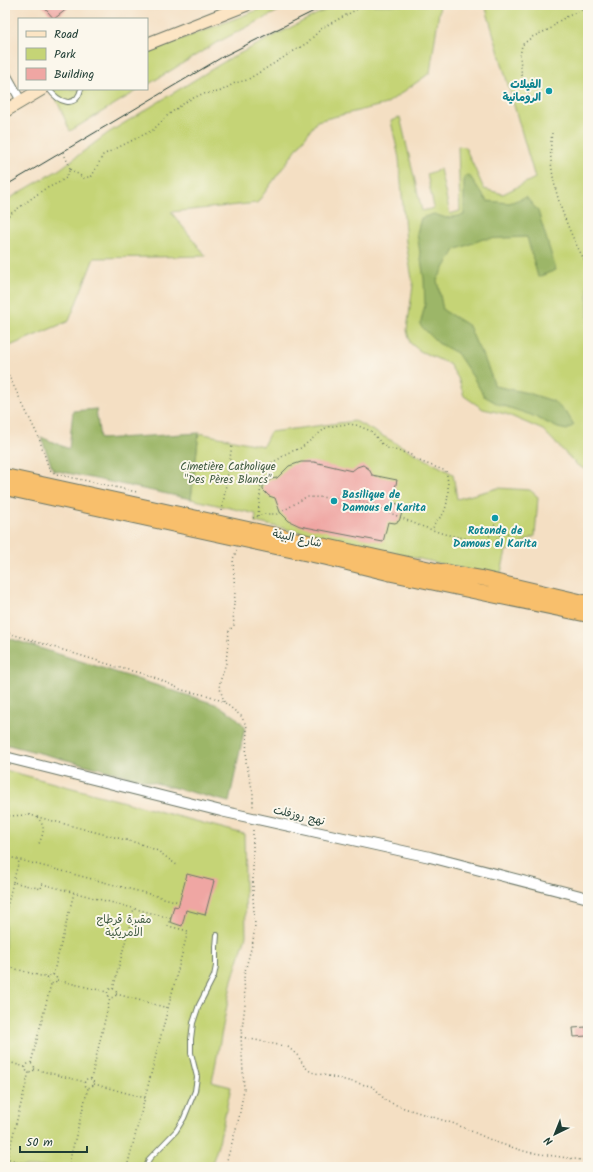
<svg xmlns="http://www.w3.org/2000/svg" width="593" height="1172" font-family="Kalam,'Playpen Sans Arabic',sans-serif">
  <rect width="100%" height="100%" fill="#fbf7ec"/>
  <filter id="ink" filterUnits="userSpaceOnUse"><feTurbulence type="fractalNoise" baseFrequency=".025" numOctaves="2"/><feDisplacementMap in="SourceGraphic" scale="8" xChannelSelector="R" yChannelSelector="G"/><feConvolveMatrix kernelMatrix="1 2 1 2 8 2 1 2 1" color-interpolation-filters="sRGB"/></filter>
  <filter id="wash" filterUnits="userSpaceOnUse"><feTurbulence type="fractalNoise" baseFrequency=".012" numOctaves="4" result="noise"/><feDisplacementMap in="SourceGraphic" scale="16" xChannelSelector="R" yChannelSelector="G"/><feGaussianBlur stdDeviation="0.9" result="paint"/><feColorMatrix in="noise" values="0 0 0 0 0 0 0 0 0 0 0 0 0 0 0 0 0 1.4 0 .05"/><feComposite in="paint" operator="in"/></filter>
  <g filter="url(#wash)">
    <rect width="100%" height="100%" fill="#f4dfc3"/>
    <!-- green -->
    <path fill="#c5d476" stroke="#728855" d="M271,5H290L216,43L147,85V52Z
      M338,5H440L430,73L386,104L317,121L257,203L171,212L206,256L94,258L69,321L5,348V201L60,169L108,133L227,60L317,14Z
      M485,5H588V471L577,465L543,430L506,414L483,409L464,396L458,378L449,364L420,351L410,343L407,330L413,285L406,242L399,158L391,121L400,117L422,211L434,208L427,174L440,169L450,214L460,211L458,146L465,147L484,189L503,194L535,178Z
      M52,89H140L70,131Z
      M355,421L453,474L457,499L498,488L530,490L538,497L535,536L506,551L500,577L255,522L256,514L191,499L199,433L263,446L270,432Z
      M5,770L244,834L246,936L232,980L212,1082L231,1087L219,1142L211,1167H5Z"/>
    <!-- forest -->
    <path fill="#9cb667" stroke="#5e7a4e" d="M469,175L487,201L509,203L526,197L538,211L556,270L538,277L527,237L483,239L455,250L437,280L443,310L469,326L476,343L485,360L495,386L528,393L553,401L568,415L574,425L567,430L558,428L531,415L498,404L484,396L473,377L457,353L438,343L420,325L425,305L424,279L417,233L421,218L434,214L446,218L464,215V177Z
      M96,409L100,439L199,433L191,499L53,470L41,437L69,449L73,411Z
      M5,637L218,705L236,717L245,727L229,802L5,744Z"/>
    <g id="blocks">
      <!-- building -->
      <path fill="#efa6a3" d="M42,5H72L54,19Z
        M301,462H314L352,471L357,467L363,465L369,469L372,475L397,480L392,502L400,505L402,512L401,516L399,521L395,523L388,522L383,542L300,526L289,521L280,512L275,498L269,496L263,490V486L271,479L277,478L289,466Z
        M187,874L214,881L205,915L186,910L182,926L170,922L174,906L178,907Z
        M586,1027L587,1036L574,1037L573,1028Z"/>
    </g>
  </g>
  <g filter="url(#ink)">
    <use href="#blocks" fill-opacity="0" stroke="#6a7666" stroke-width="1"/>
    <g fill="none" stroke-linecap="round" stroke-linejoin="round">
      <!-- service casing -->
      <g stroke="#6a7666" stroke-width="6">
        <path id="service" d="M49,89C58,102 76,110 81,89
          M146,1167L149,1159L176,1131L184,1118L195,1091L197,1077L191,1053V1039L193,1023L199,1005L214,976L216,966V947L217,935"/>
      </g>
      <!-- minor casing -->
      <g stroke="#6a7666" stroke-width="10">
        <path id="minor" d="M5,72L21,101"/>
      </g>
      <!-- tertiary casing -->
      <g stroke="#6a7666" stroke-width="12">
        <path id="tertiary" d="M5,757L221,811L430,857L588,898"/>
      </g>
      <!-- secondary casing -->
      <g stroke="#6a7666" stroke-width="14">
        <path id="secondary" d="M147,44L246,5
          M5,111L42,89"/>
      </g>
      <!-- trunk casing -->
      <g stroke="#6a7666" stroke-width="16">
        <path id="trunk" d="M5,476L440,571L481,578L588,603
          M5,488L327,558L392,574L588,615"/>
      </g>
      <!-- path -->
      <path stroke="#6a7666" stroke-width="1.5" stroke-dasharray="1 3" stroke-linecap="butt" d="M530,98L522,79L520,56L522,45L532,37L552,28L556,23L564,18L588,7
        M552,133C545,176 566,229 588,266
        M70,169L84,178L92,176L103,155L153,130L168,115L187,101L202,94L219,92L235,83L247,80L307,43L322,28L365,5
        M5,218L43,190L58,183L66,178L70,169L69,165L63,152
        M5,368L39,438L49,469L56,474L137,492
        M222,511L232,445
        M258,516L261,484L271,463L279,459L287,453L301,448L327,427L347,424L356,425L371,431L381,443L387,448L410,454L414,459L446,471C449,483 449,501 444,512C440,521 434,518 433,530
        M253,518L264,514H278L306,497L348,498L365,502L418,525L444,534L480,541H487L497,520
        M487,541L495,542L498,536C506,533 517,532 518,523
        M5,632L124,669L152,676L182,690L210,696L224,702L241,716L247,727L246,762L253,793V809
        M224,702L219,685L226,663L229,631L234,625L233,613L235,594L233,559L237,550
        M5,816L30,815L141,844L158,851L178,866
        M37,817C47,828 43,834 38,846
        M5,856L179,902
        M13,882L19,861
        M5,915L13,882L41,889L42,884L170,918L168,926L188,931L127,1167
        M5,966L48,978
        M47.5 979a4.5 4.5 0 1 1 9 0a4.5 4.5 0 1 1-9 0Z
        M53,975L74,893
        M57,980L107,992
        M107.5 993a4.5 4.5 0 1 1 9 0a4.5 4.5 0 1 1-9 0Z
        M113,989L134,908
        M116,994L168,1008
        M241,1037L288,1047L298,1056L304,1066L311,1072L374,1087L386,1101L404,1108L455,1124L498,1143L527,1152L588,1161
        M5,1061L25,1067
        M31,1063L51,984
        M25.5 1068a4.5 4.5 0 1 1 9 0a4.5 4.5 0 1 1-9 0Z
        M34,1069L85,1082
        M84.5 1083a4.5 4.5 0 1 1 9 0a4.5 4.5 0 1 1-9 0Z
        M91,1079L110,998
        M94,1084L145,1098
        M5,1158L39,1167
        M7,1159L29,1072
        M68,1167L88,1088
        M225,1167L239,1118L244,1089L241,1037L245,1005L244,975L253,941L255,925L253,898V827"/>
      <!-- service -->
      <use href="#service" stroke="#fff" stroke-width="4"/>
      <!-- minor -->
      <use href="#minor" stroke="#fff" stroke-width="8"/>
      <!-- tertiary -->
      <use href="#tertiary" stroke="#fff" stroke-width="10"/>
      <!-- secondary -->
      <use href="#secondary" stroke="#fce5c4" stroke-width="12"/>
      <!-- trunk -->
      <use href="#trunk" stroke="#f8bf6c" stroke-width="14"/>
      <!-- tram -->
      <path stroke="#1f3d34" stroke-width="1" d="M5,186L224,56L326,5"/>
    </g>
  </g>
  <!-- markers -->
  <g fill="#0f9aa8" stroke="#fbf7ec" stroke-width="1.5">
    <circle cx="549" cy="91" r="4"/>
    <circle cx="334" cy="501" r="4"/>
    <circle cx="495" cy="518" r="4"/>
  </g>
  <g text-anchor="middle" dominant-baseline="central" stroke-width="4" stroke-linejoin="round" paint-order="stroke">
    <!-- culture labels -->
    <g font-size="11" font-weight="bold" fill="#0d838f" stroke="#fbf7ec" text-anchor="end">
      <text x="541" y="85">الفيلات<tspan x="541" dy="13">الرومانية</tspan></text>
      <text x="342" y="495" text-anchor="start">Basilique de<tspan x="342" dy="13">Damous el Karita</tspan></text>
      <text x="495" y="531" text-anchor="middle">Rotonde de<tspan x="495" dy="13">Damous el Karita</tspan></text>
    </g>
    <!-- park labels -->
    <g font-size="11" fill="#405b41" stroke="#fbf7ec">
      <text x="228" y="467">Cimetière Catholique<tspan x="228" dy="13">"Des Pères Blancs"</tspan></text>
      <text x="124" y="920">مقبرة قرطاج<tspan x="124" dy="13">الأمريكية</tspan></text>
    </g>
    <!-- street labels -->
    <g font-size="11" fill="#1f3d34" stroke="#fbf7ec">
      <text transform="translate(297 539) rotate(12)">شارع البيئة</text>
      <text transform="translate(299 816) rotate(13)">نهج روزفلت</text>
    </g>
  </g>
  <!-- margin -->
  <rect width="593" height="1172" fill="none" stroke="#fbf7ec" stroke-width="20"/>
  <!-- legend -->
  <rect x="18" y="18" width="130" height="72" fill="#fbf7ec" stroke="#a3ada2"/>
  <rect x="26" y="31" width="20" height="6" fill="#fce5c4" stroke="#a3ada2"/>
  <text x="54" y="38" font-size="12" fill="#1f3d34">Road</text>
  <rect x="26" y="48" width="20" height="12" fill="#c5d476" stroke="#a3ada2"/>
  <text x="54" y="58" font-size="12" fill="#1f3d34">Park</text>
  <rect x="26" y="68" width="20" height="12" fill="#efa6a3" stroke="#a3ada2"/>
  <text x="54" y="78" font-size="12" fill="#1f3d34">Building</text>
  <!-- north arrow -->
  <g transform="translate(555 1134) rotate(223)" stroke="#fbf7ec" stroke-width="3" paint-order="stroke">
  <path d="M0-3L7 15L0 10L-7 15Z" fill="#1f3d34"/>
  <text y="-6" font-size="11" font-weight="bold" text-anchor="middle" fill="#1f3d34">N</text>
  </g>
  <!-- scale -->
  <path d="M20 1146v6h67v-6" fill="none" stroke="#1f3d34" stroke-width="2"/>
  <text x="26" y="1146" font-size="12" fill="#1f3d34" stroke="#fbf7ec" stroke-width="3" paint-order="stroke">50 m</text>
</svg>
